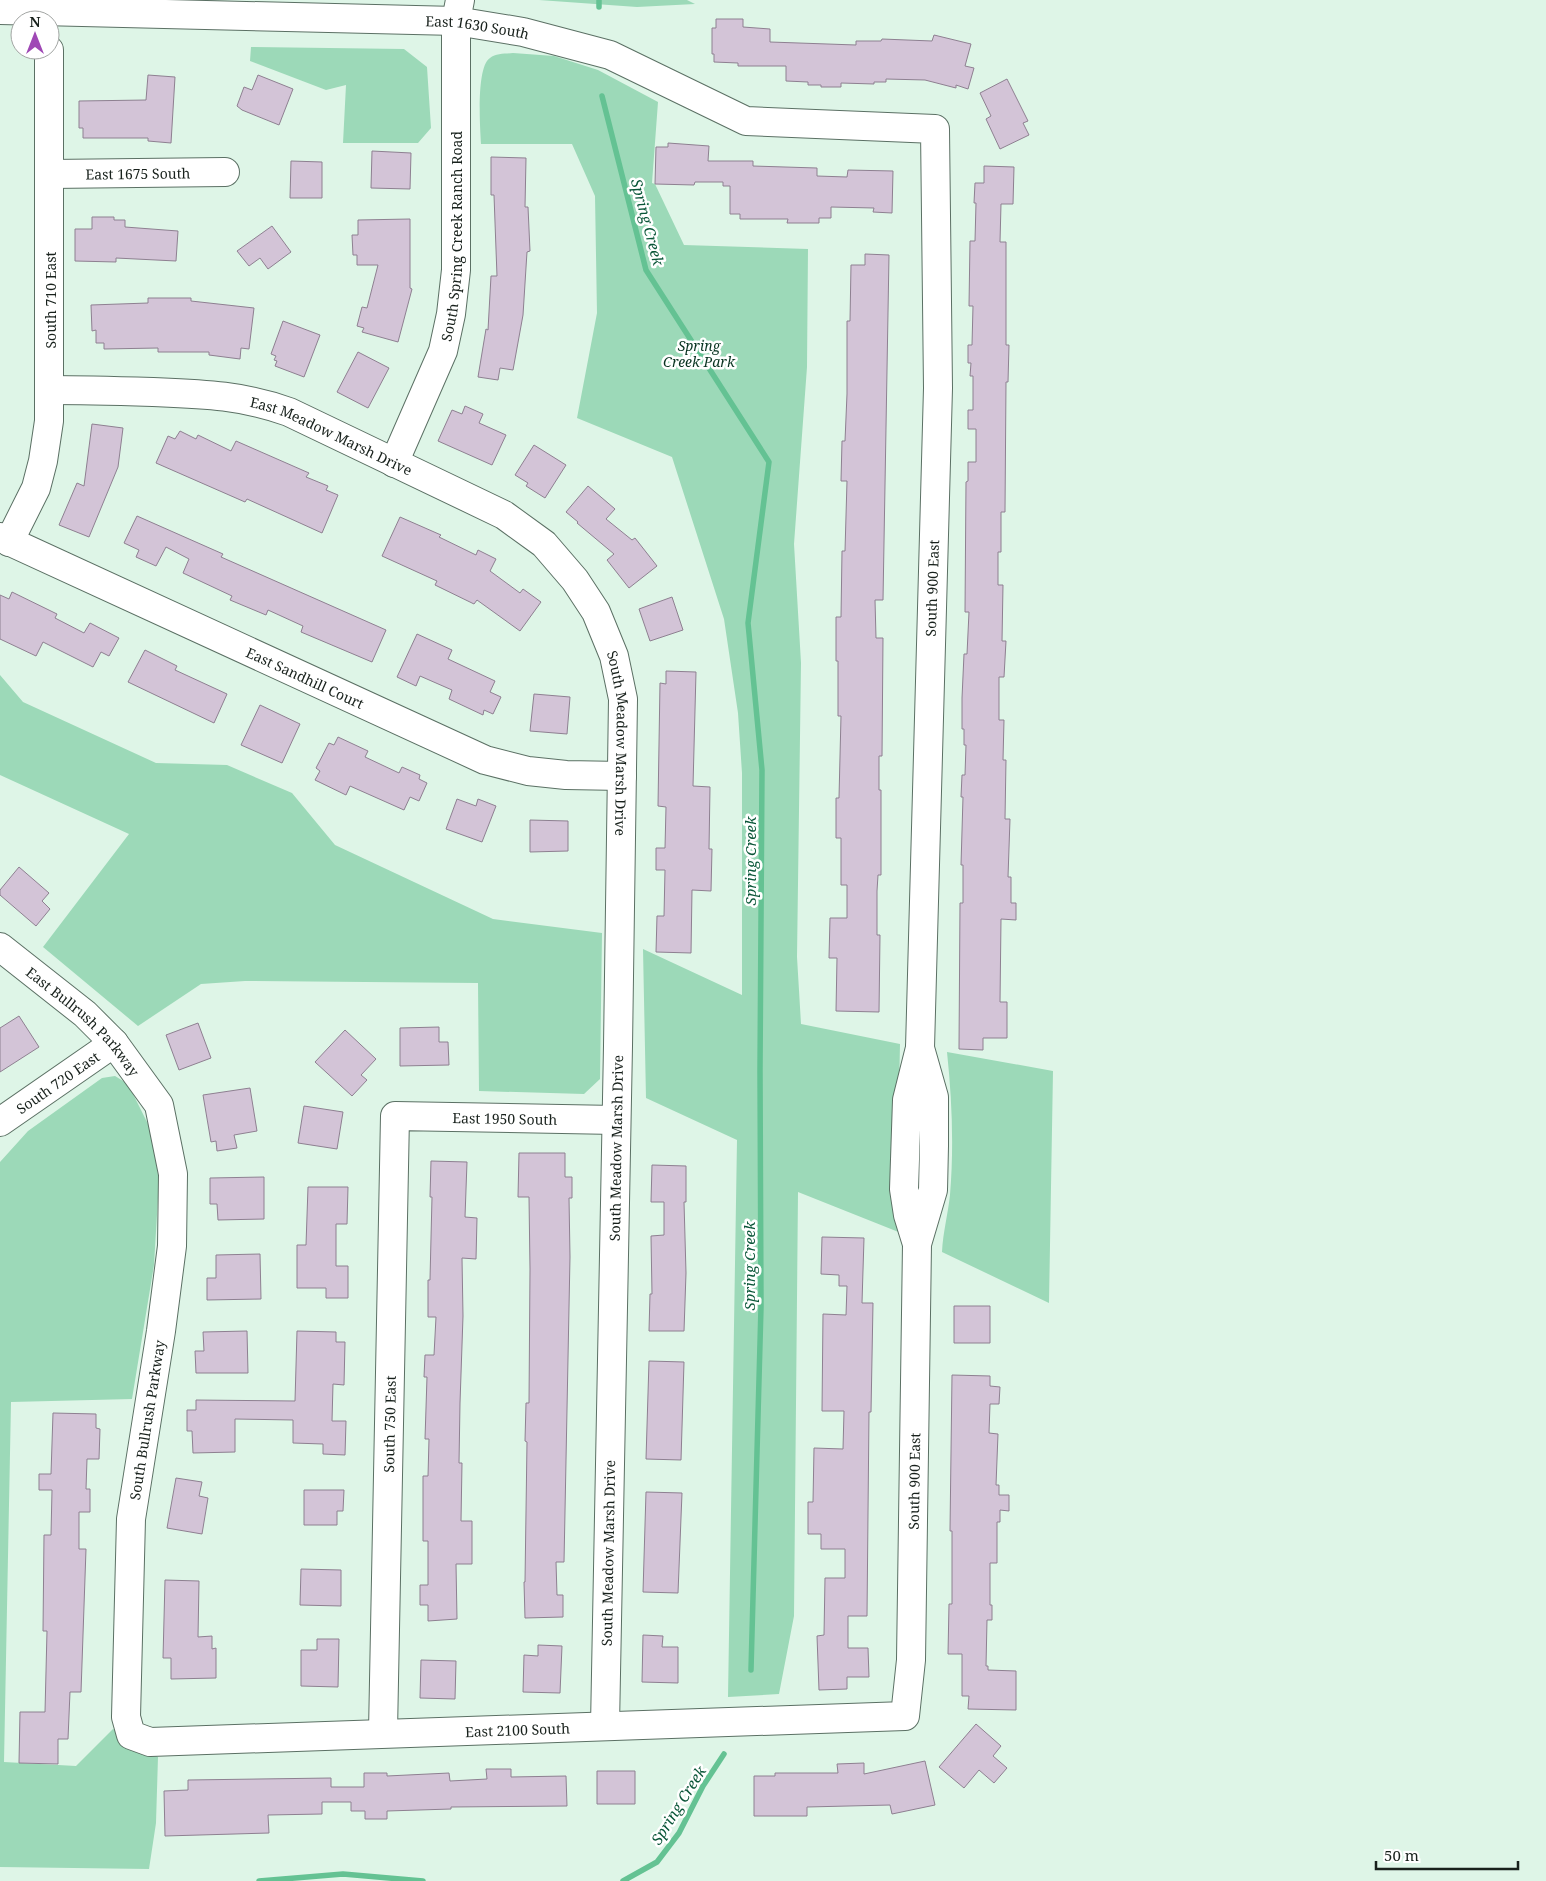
<svg xmlns="http://www.w3.org/2000/svg" width="1546" height="1881" font-family="'Noto Serif',serif">
  <rect width="100%" height="100%" fill="#def5e7"/>
  <!-- green -->
  <path fill="#9cd9b8" d="M539,0H687L695,4L637,7Z
    M251,47L404,49L427,67L431,128L418,143H343L346,85L326,90L250,61Z
    M513,53L554,56L598,70L658,102L652,183L655,184L684,245L808,249L807,367L794,544L801,663L797,957L801,1024L900,1044L899,1092L901,1233L798,1192L794,1616L779,1694L728,1697L737,1140L646,1098L643,949L742,995V773L738,713L724,619L672,457L577,418L597,313L595,196L572,144H481C480,127 476,67 490,58C496,53 505,54 513,53Z
    M0,675L23,702L156,763L227,765L292,793L335,845L493,919L602,933L600,1079L584,1094L479,1091L478,983L245,981L201,984L138,1026L43,947L129,834L0,775Z
    M947,1052L1053,1071L1049,1303L942,1252C943,1232 948,1214 950,1195C954,1147 952,1099 947,1052Z
    M115,1076L128,1084L151,1130L159,1181L154,1265L132,1399L11,1402L4,1762L76,1766L113,1729L158,1757L156,1823L149,1869L0,1867V1162L28,1131L102,1078Z"/>
  <g fill="none" stroke-linecap="round" stroke-linejoin="round">
    <!-- stream -->
    <path stroke="#64c293" stroke-width="5.5" d="M599,7V0
      M602,96L646,270L769,462L748,623L762,770L760,1070L761,1307L751,1670
      M259,1881L343,1874L423,1881
      M623,1881L657,1862L679,1833L703,1786L724,1754"/>
  </g>
  <!-- building -->
  <path fill="#d3c4d7" stroke="#8e8091" d="M716,19H743V27L770,29V42L856,45V41H881L882,39L932,41L934,35L971,44L965,66L974,68L968,89L956,85V88L925,80L886,79V82H874V84L841,83V87H821V85H808V82L786,81V66H738V63L714,62V54H712V28H716Z
    M148,75L175,77L171,143L148,141V138H83V128H79V101L146,100Z
    M258,75L293,89L279,125L242,110L237,106L244,87L252,90Z
    M1007,79L1028,121L1023,123L1029,135L1000,149L986,119L991,116L980,93Z
    M668,143L709,146L708,161H753V166L817,168V176L847,177L848,170L893,171L892,213L873,212L874,208L831,207V218H819V223H787L788,219H740V214H730V186H723V182H695L694,185L655,184L656,147H668Z
    M372,151L411,153L410,189L371,188Z
    M491,157L526,158L525,207H528L530,251L527,252L523,315L513,370L500,368L498,380L478,377L486,329L488,330L491,276H497L494,195H491Z
    M291,161L322,162V198H290Z
    M984,166L1014,167L1013,204H1001L1000,242H1006V345H1009L1008,382H1006L1005,512H1001V552H998V585H1003L1002,641H1006L1004,677H999V720H1004L1003,760H1006L1005,819H1010L1008,877H1011V903H1016V920L1001,919L1000,1002H1007V1038H983V1050L959,1049L960,903H963V865H961L963,797H961L962,775H965L966,745H964V729H962V698L964,654H967L969,612H965L966,482L968,481V462H976V429H968V410H973V376H970L971,363H968V345H972L973,306H969L970,241H975L976,203H974L975,183H984Z
    M92,217H114V220H125V227L178,231L176,261L116,258V262L75,261V229H92Z
    M410,219V288L412,289L398,342L362,332L364,328L357,326L362,307L367,308L378,265H357V255H353L352,235H358V220Z
    M272,226L291,252L268,269L260,258L249,266L237,251Z
    M865,254L889,255L883,600H875L876,638H883L882,756H879V790H881V875H878L877,891V935H880L879,1012L836,1011L837,958H829L830,918H847V885H841V838H836V798H839L841,716H838V661H836V617H841L842,551H845L847,481H841L842,441H845L847,394V321H850L851,265H865Z
    M148,298H191V301L254,308L249,349L241,348L240,359L209,355V352H158V348L104,349V343H96V330L92,331L91,305L148,303Z
    M283,321L320,335L304,377L275,366L277,361L274,360L276,356L271,354Z
    M358,352L389,368L368,408L337,392Z
    M465,406L483,414L479,423L506,435L492,465L438,441L452,410L462,414Z
    M92,424L123,428L118,467L89,537L59,525L77,483L84,486Z
    M180,431L196,439L198,435L231,451L236,441L309,473L306,477L328,486L326,490L338,495L322,533L247,499L245,502L156,463L168,436L175,439Z
    M534,445L566,465L545,498L526,486L528,483L515,475Z
    M588,486L615,509L606,519L632,540L635,538L657,566L629,588L607,560L614,554L577,523L578,522L566,512Z
    M137,516L223,554L221,557L386,630L372,662L301,632L303,626L268,610L266,615L230,600L232,596L183,573L189,559L166,547L156,566L136,557L139,550L124,543Z
    M400,517L441,535L439,537L476,555L478,550L496,559L490,571L520,593L523,589L541,602L520,631L477,600L474,604L435,585L437,581L382,556Z
    M12,592L57,614L55,618L84,633L90,623L119,638L109,656L101,652L93,667L43,642L36,656L0,639V595L9,599Z
    M672,597L683,630L650,641L639,609Z
    M417,634L452,650L448,659L495,681L490,692L501,697L493,714L484,710L483,715L449,699L452,690L420,676L416,686L397,677Z
    M145,650L177,666L175,670L227,694L214,723L128,682Z
    M666,671L696,672L693,786L710,787L709,849H712L711,891L692,890L691,953L656,952L657,916H664L665,870H656V848H665L666,807L658,806L660,683L666,684Z
    M534,694L570,697L567,734L530,731Z
    M260,705L300,724L282,763L241,745Z
    M338,737L368,751L365,757L399,773L402,767L420,775L419,779L427,783L419,801L410,797L404,810L350,786L346,795L315,780L320,771L316,768L329,743L334,745Z
    M457,799L476,806L478,799L496,806L482,842L446,829Z
    M530,820L568,821V851L530,852Z
    M19,867L49,893L42,901L50,909L36,926L0,895V890Z
    M19,1016L39,1047L0,1072V1028Z
    M198,1023L211,1058L179,1070L166,1035Z
    M439,1027V1042H448L449,1065L400,1066V1028Z
    M345,1030L376,1059L361,1075L367,1080L352,1096L315,1062Z
    M250,1088L257,1131L234,1135L237,1148L217,1151L216,1141L211,1142L203,1095Z
    M304,1106L343,1112L337,1149L298,1143Z
    M519,1153H565V1177H572V1198H569L570,1257L564,1562H556L557,1595H563V1617L525,1618L524,1582H525L527,1442L525,1441L526,1403H529L530,1269L529,1197H518Z
    M431,1161L467,1162L465,1217L477,1218L476,1259L462,1258L463,1316L460,1403L459,1463H462L461,1521H472V1564H456L457,1619L428,1621V1605H420V1585H428V1541H423V1476H428L429,1439H425L427,1377H424L425,1355H434L436,1317H428V1280H430L432,1197H430Z
    M652,1165L686,1166V1202H684L686,1273L684,1331H649L650,1294H652L651,1236L664,1235V1202H651Z
    M264,1177V1219L218,1220L217,1204H210V1178Z
    M308,1187H348L347,1224H336V1266H348V1298H326V1288H297V1245H306Z
    M822,1237L864,1238L862,1303H873L871,1412H869L867,1616H848V1648H868L869,1677H847V1689L819,1690L817,1636L824,1635L825,1578H845V1549H821V1534H808V1502H813L814,1448L843,1449L844,1411H822L823,1314L846,1315L847,1286H839V1275L821,1274Z
    M260,1254L261,1299L207,1300V1278H216V1255Z
    M954,1306H990V1343H954Z
    M247,1331L248,1373H196L195,1351H204L203,1332Z
    M297,1331L336,1332V1342H345L344,1385L333,1384L332,1421H346L345,1455L323,1454V1444L293,1443V1420L235,1419V1452L193,1453L192,1431H187V1410H196V1400L295,1401Z
    M649,1361L684,1362L681,1460L646,1459Z
    M952,1375L990,1376V1386L1000,1387L999,1404H990L989,1433L998,1434L996,1485H999V1495H1009V1511L1000,1510V1522H997V1563H990V1605H992V1620H987L986,1666H988V1670L1016,1671V1710L968,1709L969,1696H962V1654H948L949,1604H952V1531H950Z
    M53,1413L96,1414V1428L100,1429L99,1459H87L86,1489H90V1512H79V1549H86L81,1692H70L68,1739H58V1764L19,1763L20,1712H45L47,1631H43L44,1535H51L52,1490H39V1474H51Z
    M176,1478L202,1482L199,1496L208,1498L202,1534L167,1528Z
    M304,1490H344L343,1511H337V1525H304Z
    M646,1492L682,1493L678,1593L643,1592Z
    M301,1569L341,1570V1606L300,1605Z
    M165,1580L199,1581L198,1637L212,1636V1649L216,1648V1678L171,1679V1658H163Z
    M643,1635L663,1636L662,1647H678V1683L642,1682Z
    M317,1639H339L338,1687L301,1686V1650H317Z
    M538,1645L562,1646L560,1693L523,1692L524,1655L538,1656Z
    M421,1660L456,1661L455,1699L420,1698Z
    M976,1724L1001,1746L993,1756L1007,1768L994,1783L979,1770L964,1788L939,1767Z
    M925,1761L935,1805L892,1814L890,1805L807,1807V1816H754V1776H775V1773H838L837,1764L864,1763V1774Z
    M486,1769H511V1777L566,1776L567,1806L451,1807V1809L387,1811V1819H365V1811H351V1802H322V1814L268,1815L269,1833L165,1836L164,1791L188,1790V1780L331,1778V1787H364V1773H387V1776L449,1773L450,1781L487,1779Z
    M597,1771H635V1804H597Z"/>
  <g fill="none" stroke-linecap="round" stroke-linejoin="round">
    <!-- minor casing -->
    <g stroke="#5b7064" stroke-width="30">
      <g id="minor">
        <path id="s1" d="M0,10L456,21L523,32L610,55L746,121L935,129L938,388L920,1048"/>
        <path id="s2" d="M50,174L225,172"/>
        <path id="s3" d="M50,390C84,390 119,391 153,392C202,394 242,395 289,412L504,515L544,544L575,580L596,612L614,656L623,699L618,1046L605,1726"/>
        <path id="s4" d="M394,463L443,351L451,314L456,270V21L460,0"/>
        <path id="s5" d="M0,537L485,760L528,771L566,775L622,776"/>
        <path d="M9,542L36,488L43,461L49,421V50"/>
        <path id="s6" d="M0,947L85,1014L114,1043L159,1105L173,1174L172,1246L161,1331L131,1519L126,1717L131,1735L150,1742L905,1716L911,1660L917,1244L933,1190L934,1146V1097L920,1048L907,1100L904,1189L908,1215L917,1244"/>
        <path id="s7" d="M0,1122L114,1043"/>
        <path id="s8" d="M383,1732L395,1116L616,1120"/>
      </g>
    </g>
    <!-- minor -->
    <use href="#minor" stroke="#fff" stroke-width="28"/>
  </g>
  <g text-anchor="middle" dominant-baseline="central" stroke-width="5" stroke-linejoin="round" paint-order="stroke">
    <!-- street labels -->
    <g font-size="14" fill="#18211c" stroke="#fff">
      <text stroke="none"><textPath href="#s1" startOffset="478">East 1630 South</textPath></text>
      <text stroke="none"><textPath href="#s2" startOffset="88">East 1675 South</textPath></text>
      <text stroke="none"><textPath href="#s4" startOffset="238">South Spring Creek Ranch Road</textPath></text>
      <text transform="translate(50 300) rotate(-90)">South 710 East</text>
      <text stroke="none"><textPath href="#s3" startOffset="289">East Meadow Marsh Drive</textPath></text>
      <text transform="translate(932 588) rotate(-88)">South 900 East</text>
      <text stroke="none"><textPath href="#s5" startOffset="336">East Sandhill Court</textPath></text>
      <text stroke="none"><textPath href="#s3" startOffset="750">South Meadow Marsh Drive</textPath></text>
      <text stroke="none"><textPath href="#s6" startOffset="112">East Bullrush Parkway</textPath></text>
      <text stroke="none"><textPath href="#s7" startOffset="70">South 720 East</textPath></text>
      <text stroke="none"><textPath href="#s8" startOffset="726">East 1950 South</textPath></text>
      <text transform="translate(616 1148) rotate(-89)">South Meadow Marsh Drive</text>
      <text transform="translate(147 1420) rotate(-81)">South Bullrush Parkway</text>
      <text stroke="none"><textPath href="#s8" startOffset="308">South 750 East</textPath></text>
      <text stroke="none"><textPath href="#s6" startOffset="1872">South 900 East</textPath></text>
      <text transform="translate(608 1553) rotate(-89)">South Meadow Marsh Drive</text>
      <text stroke="none"><textPath href="#s6" startOffset="1249">East 2100 South</textPath></text>
    </g>
    <!-- park labels -->
    <g font-size="14" font-style="italic" fill="#083320" stroke="#fff">
      <text x="699" y="345">Spring<tspan x="699" dy="16">Creek Park</tspan></text>
    </g>
    <!-- water labels -->
    <g font-size="15" font-style="italic" fill="#0a5638" stroke="#fff">
      <text transform="translate(648 222) rotate(75)">Spring Creek</text>
      <text transform="translate(750 861) rotate(-90)">Spring Creek</text>
      <text transform="translate(749 1266) rotate(-90)">Spring Creek</text>
      <text transform="translate(678 1805) rotate(-58)">Spring Creek</text>
    </g>
  </g>
  <!-- north arrow -->
  <g transform="translate(35 35)"><circle r="24" fill="#ffffff" stroke="#a3a6a4"/>
  <path d="M0-4L9 19L0 12L-9 19Z" fill="#9f48b5"/>
  <text y="-8" font-size="14" font-weight="bold" text-anchor="middle" fill="#18211c">N</text>
  </g>
  <!-- scale -->
  <path d="M1376 1861v8h142v-8" fill="none" stroke="#18211c" stroke-width="2.5"/>
  <text x="1384" y="1861" font-size="15" fill="#18211c" stroke="#ffffff" stroke-width="4" paint-order="stroke">50 m</text>
</svg>
